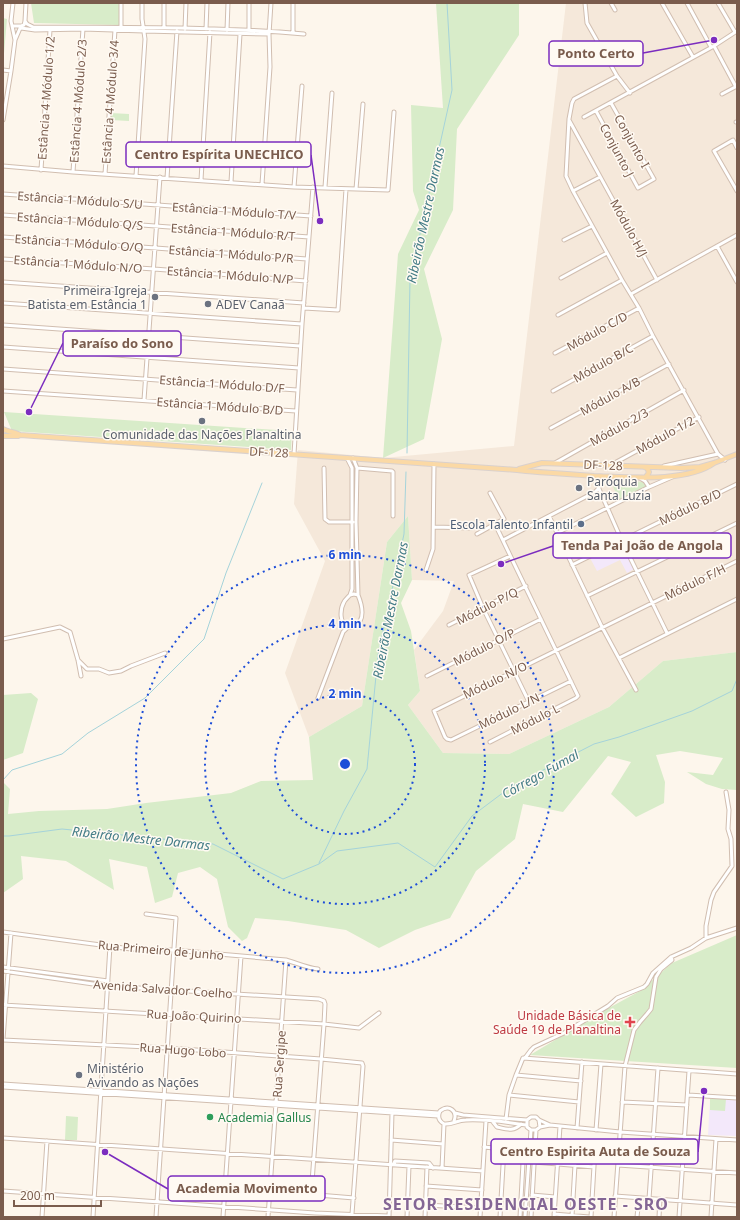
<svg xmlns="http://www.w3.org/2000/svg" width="740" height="1220" font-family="'Noto Sans',sans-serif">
  <rect width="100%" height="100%" fill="#fdf6ec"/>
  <!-- residential -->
  <path fill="#f5e8da" d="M566,3H737V652L663,661L609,707L509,754L443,753L408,705L420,691L414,650L443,611L454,581L412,580L408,516L387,542L362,706L309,737L285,673L325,561L294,504L298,450L383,458L514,446Z"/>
  <!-- education -->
  <path fill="#f3e8fa" d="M621,543L634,569L627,573L620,560L597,571L590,558Z
    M710,1099L737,1100V1136L708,1135Z"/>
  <!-- green -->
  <path fill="#d8ecc9" d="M31,3H119V25L34,23Z
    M436,3H519V35L457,129L453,210L424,269L442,339L424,439L383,458L398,254L419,210L413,191L411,105L443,108Z
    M3,18L7,19L3,65Z
    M111,113L129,114V121L111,120Z
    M4,412L292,431L291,450L12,431Z
    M622,480L642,482L646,485V487L619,500L612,484Z
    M408,516L412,580L401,603L411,631L420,691L408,705L443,753L509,754L609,707L663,661L737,652V790L722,789L706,784L687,772L713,775L723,758L680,751L656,755L665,782L664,803L636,817L611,794L631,762L608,756L563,812L523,804L515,839L476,871L450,918L415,930L379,948L346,930L288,921L255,918L247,938L242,941L228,927L217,879L200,867L178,873L172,897L155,903L147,867L109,859L114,890L66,861L21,856L23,879L3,893V782L10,789L8,814L39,811L107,809L146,803L231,793L261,781L313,780L309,737L362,706L387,542Z
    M31,693L38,699L23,753L3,760V695Z
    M737,935V1068L530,1055L607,1009L640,991L672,963Z
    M710,1099H726L725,1111L710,1110Z
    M66,1116L78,1117L77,1140H65Z"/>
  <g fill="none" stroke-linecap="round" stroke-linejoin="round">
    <!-- stream -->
    <path stroke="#a5d3da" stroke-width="1" d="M407,453L410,279L452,90L447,3
      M3,780L12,770L62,754L88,733L145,698L204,639L226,573L262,483
      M3,836H9L62,829L213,844L283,879L319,864L337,851L398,843L435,867L472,816L512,786L594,744L619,737L692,711L732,691L737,679
      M319,863L344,811L367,769L378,655L404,534L406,472"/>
    <!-- minor casing -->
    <g stroke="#d1beb0" stroke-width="5">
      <path id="minor" d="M13,3L11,21L15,40
        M249,3V30
        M585,3L587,23L617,76L630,93
        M611,3L615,10
        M662,3L693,57
        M687,3L711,47
        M718,3L735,32
        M25,21L27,24L33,27C123,28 214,26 304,34
        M12,26H21V28L35,30L83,29L144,31L269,34
        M121,28V3
        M164,28V3
        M185,29L186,3
        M206,29L207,3
        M227,30L228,3
        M293,32V3
        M714,46L736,87
        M3,70L11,71
        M617,76L574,99L572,103L569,119L566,176L573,191L622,280L639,308L653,336L718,454L725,460
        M722,94L737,86
        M596,111L638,188L654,179L611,103
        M584,117L714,46L737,31
        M3,120L11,71L15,40L21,26L24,25L25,21L26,3
        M569,120L657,280
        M736,122H737
        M737,148L733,140L714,151L737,191
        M3,166L73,172L294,187L388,190L394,112
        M41,170L50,30
        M73,172L83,29
        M105,174L115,30
        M136,176L145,39L142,19V3
        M167,178L177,31
        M201,180L210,32
        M231,182L240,34
        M262,184L270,67L269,34L271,3
        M294,187L302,86
        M325,187L332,93
        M356,189L363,104
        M573,191L600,177
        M3,194L311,216
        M3,215L309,237
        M3,237L307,259
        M564,240L592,226
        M717,246L737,282
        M3,259L154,269L306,281
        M561,278L607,253
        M3,282L304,303
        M631,294L737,235
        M3,303L302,324
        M304,308L338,310L346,189
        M558,315L622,280
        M3,325L300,346
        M3,347L299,368
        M555,353L639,308
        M3,369L297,390
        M3,391L296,411
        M553,391L653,336
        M144,400L160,177
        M551,428L669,364
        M294,454L302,324L313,187
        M347,458L352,468V589L350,595
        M353,458L357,468L356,522L358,595
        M555,463L684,390
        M611,465L699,417
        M664,466L718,454
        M324,468L325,519L329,522H353
        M357,468L392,471L393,472V516
        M589,476L596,482L622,541L667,633
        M640,478L645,481L649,487
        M549,516L602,627L636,690
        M434,527L472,528
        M557,533L649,487L672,477
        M477,534L504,519L490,493
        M503,540L595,492L599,488
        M510,556L469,575L483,608L529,702
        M572,565L737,484
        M426,570L433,549L434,464
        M354,594L358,595C362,605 366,621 354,626C352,628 351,628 348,627C339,624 340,609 344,602C345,600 348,597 350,595Z
        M587,596L737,523
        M449,625L526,586
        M3,639L60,627L70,632L78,660L81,676
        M619,658L737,599
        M78,660L87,669H99L109,673L121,671L131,666L165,653
        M427,676L541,619
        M571,681L451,740L447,739L445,737L434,711L737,561
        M318,698L343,632L348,627
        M490,742L576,698L578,696L495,524
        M146,914L176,918L156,1217
        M3,932L131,949L173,950L286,960C297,963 307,968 318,969
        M706,938V926L711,900L714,892L732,866L731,839L728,829L729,810L726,792
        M3,967L108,981
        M3,971L107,986L319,999L324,1001L325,1004L324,1024L311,1195
        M3,1005L324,1024L359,1028L379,1013
        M3,1039L11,933
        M3,1040L168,1048L321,1059L362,1063L363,1066L352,1214
        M525,1058L531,1050L534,1047L564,1033L608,1006L617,998L644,987L647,984L653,973L671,957L691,948L706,938L737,928
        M516,1075L581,1081
        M3,1084L439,1113
        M3,1087L438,1116
        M509,1095L579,1102
        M688,1095L737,1098
        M622,1102L687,1105
        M455,1113L463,1115L527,1120L531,1117H536L539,1120L540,1127L536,1130H531L527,1127V1120
        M506,1119L509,1095L516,1075L523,1058L737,1074
        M539,1120L550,1125
        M454,1121C458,1111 449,1104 440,1111C437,1117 439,1121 444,1124C452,1125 457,1120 466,1120C486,1119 507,1122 526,1125
        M493,1122L497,1127C506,1129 514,1132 521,1124
        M540,1127L550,1125L620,1132L737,1140
        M577,1128L582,1062
        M596,1130L601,1064
        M3,1138L483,1171
        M391,1140L443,1144
        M559,1145L619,1151
        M484,1147L530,1152
        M534,1162L594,1167
        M393,1165L395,1161L429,1163L433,1168
        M618,1165L737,1173
        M442,1168L444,1124
        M426,1186L482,1190
        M3,1191L315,1213L389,1216
        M270,1191L354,1198
        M532,1195L555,1197
        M615,1196L737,1205
        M649,1199L658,1068
        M426,1205L480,1208
        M554,1214L589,1217
        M572,1216L575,1165
        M42,1217L47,1141
        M93,1217L110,946
        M223,1217L241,956
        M268,1217L286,960
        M389,1217L392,1113
        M407,1217L409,1166
        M425,1217L427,1167
        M480,1217L486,1121
        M500,1217L504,1148
        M520,1217L523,1163L529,1157
        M525,1217L531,1130
        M531,1217L536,1130
        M554,1217L560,1126
        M591,1217L595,1149
        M614,1217L625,1066L634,1030L640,1022L647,1014L651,1009L656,977L661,969L672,960L671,957
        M637,1217L639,1198
        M659,1217L660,1199
        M679,1217L689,1071
        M711,1217L716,1139"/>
    </g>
    <!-- major casing -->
    <g stroke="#dad1cd" stroke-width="6">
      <path id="major" d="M3,429C8,432 16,432 20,435
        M3,436H18L20,435L517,470L526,471C549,473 571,474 594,476C627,477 686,483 714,463
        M644,467L647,468L649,472L648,474L645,478
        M519,469L542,463L681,468L700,467L714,463L737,454"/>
    </g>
    <!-- minor -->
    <use href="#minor" stroke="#fff" stroke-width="3"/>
    <!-- major -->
    <use href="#major" stroke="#fbd9a5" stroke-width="4"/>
  </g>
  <!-- distance rings -->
  <g fill="none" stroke="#1d4ed8" stroke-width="2" stroke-dasharray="2 4">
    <circle cx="345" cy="764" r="70"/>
    <circle cx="345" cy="764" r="140"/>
    <circle cx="345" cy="764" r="209"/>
  </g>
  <!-- markers -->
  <g fill="#6b7280" stroke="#fffaf3" stroke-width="1.5">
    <circle cx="155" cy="297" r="4"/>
    <circle cx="208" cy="304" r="4"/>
    <circle cx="202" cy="421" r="4"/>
    <circle cx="579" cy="488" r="4"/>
    <circle cx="79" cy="1075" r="4"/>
  </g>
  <circle fill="#5c6f8a" stroke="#fffaf3" stroke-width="1.5" cx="581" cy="524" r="4"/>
  <path fill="#e0444e" stroke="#fffaf3" stroke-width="1.5" d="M628 1016h4v4h4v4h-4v4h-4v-4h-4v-4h4z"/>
  <circle fill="#2e9e5b" stroke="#fffaf3" stroke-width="1.5" cx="210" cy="1117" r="4"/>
  <g text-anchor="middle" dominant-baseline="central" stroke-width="3" stroke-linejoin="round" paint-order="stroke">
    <!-- street labels -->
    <g font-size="12" fill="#7a5c4d" stroke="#fffaf3">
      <text transform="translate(46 98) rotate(-86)">Estância 4 Módulo 1/2</text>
      <text transform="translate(78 101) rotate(-86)">Estância 4 Módulo 2/3</text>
      <text transform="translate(110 102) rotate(-86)">Estância 4 Módulo 3/4</text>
      <text transform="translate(632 141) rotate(61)">Conjunto I</text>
      <text transform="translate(617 150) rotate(62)">Conjunto J</text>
      <text transform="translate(80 200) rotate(4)">Estância 1 Módulo S/U</text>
      <text transform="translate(234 211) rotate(4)">Estância 1 Módulo T/V</text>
      <text transform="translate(80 221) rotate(4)">Estância 1 Módulo Q/S</text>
      <text transform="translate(629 228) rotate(61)">Módulo H/J</text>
      <text transform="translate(233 232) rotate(4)">Estância 1 Módulo R/T</text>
      <text transform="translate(79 243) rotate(4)">Estância 1 Módulo O/Q</text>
      <text transform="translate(231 254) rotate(4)">Estância 1 Módulo P/R</text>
      <text transform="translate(78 264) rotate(4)">Estância 1 Módulo N/O</text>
      <text transform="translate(230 275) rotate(4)">Estância 1 Módulo N/P</text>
      <text transform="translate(597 331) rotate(-29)">Módulo C/D</text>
      <text transform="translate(603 363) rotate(-29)">Módulo B/C</text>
      <text transform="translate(222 384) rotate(4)">Estância 1 Módulo D/F</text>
      <text transform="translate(610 396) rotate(-29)">Módulo A/B</text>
      <text transform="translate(220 406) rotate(4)">Estância 1 Módulo B/D</text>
      <text transform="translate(619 427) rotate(-29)">Módulo 2/3</text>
      <text transform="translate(665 435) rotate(-29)">Módulo 1/2</text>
      <text transform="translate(269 452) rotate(3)">DF-128</text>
      <text transform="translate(603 465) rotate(2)">DF-128</text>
      <text transform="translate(690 507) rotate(-26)">Módulo B/D</text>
      <text transform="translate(695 582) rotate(-26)">Módulo F/H</text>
      <text transform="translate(487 606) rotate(-27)">Módulo P/Q</text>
      <text transform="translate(484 647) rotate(-27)">Módulo O/P</text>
      <text transform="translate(495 680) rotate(-26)">Módulo N/O</text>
      <text transform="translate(509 711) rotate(-26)">Módulo L/N</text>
      <text transform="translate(535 719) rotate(-27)">Módulo L</text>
      <text transform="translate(161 950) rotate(5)">Rua Primeiro de Junho</text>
      <text transform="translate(163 989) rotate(4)">Avenida Salvador Coelho</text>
      <text transform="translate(194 1016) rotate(3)">Rua João Quirino</text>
      <text transform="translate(183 1050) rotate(4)">Rua Hugo Lobo</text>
      <text transform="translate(279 1064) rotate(-86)">Rua Sergipe</text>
    </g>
    <!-- worship labels -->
    <g font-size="12" fill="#5b616d" stroke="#fffaf3" text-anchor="start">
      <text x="147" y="290" text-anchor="end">Primeira Igreja<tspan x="147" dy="14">Batista em Estância 1</tspan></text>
      <text x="216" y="304">ADEV Canaã</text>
      <text x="202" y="434" text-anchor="middle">Comunidade das Nações Planaltina</text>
      <text x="587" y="481">Paróquia<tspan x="587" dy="14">Santa Luzia</tspan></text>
      <text x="87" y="1068">Ministério<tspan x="87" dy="14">Avivando as Nações</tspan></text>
    </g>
    <!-- service labels -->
    <g font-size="12" fill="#4e5e75" stroke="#fffaf3" text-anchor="end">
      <text x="573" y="524">Escola Talento Infantil</text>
    </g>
    <!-- health labels -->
    <g font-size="12" fill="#be3a42" stroke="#fffaf3" text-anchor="end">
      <text x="621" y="1015">Unidade Básica de<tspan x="621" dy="14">Saúde 19 de Planaltina</tspan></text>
    </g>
    <!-- leisure labels -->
    <g font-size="12" fill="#27864d" stroke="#fffaf3" text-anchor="start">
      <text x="218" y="1117">Academia Gallus</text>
    </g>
    <!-- water labels -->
    <g font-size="13" font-style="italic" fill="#437c86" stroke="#fffaf3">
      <text transform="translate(425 215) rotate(-78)">Ribeirão Mestre Darmas</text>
      <text transform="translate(390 610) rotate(-79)">Ribeirão Mestre Darmas</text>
      <text transform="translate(540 774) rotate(-29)">Córrego Fumal</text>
      <text transform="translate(141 838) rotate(6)">Ribeirão Mestre Darmas</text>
    </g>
    <!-- district labels -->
    <g font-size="16" font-weight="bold" letter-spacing="1" fill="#846695" stroke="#fffaf3">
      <text x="526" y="1204">SETOR RESIDENCIAL OESTE - SRO</text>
    </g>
  </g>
  <circle cx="345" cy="764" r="6" fill="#1d4ed8" stroke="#fffaf3" stroke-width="2"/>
  <g font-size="12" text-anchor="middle" font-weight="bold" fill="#1d4ed8" stroke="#fffaf3" stroke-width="3" stroke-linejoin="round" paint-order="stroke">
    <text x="345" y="559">6 min</text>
    <text x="345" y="628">4 min</text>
    <text x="345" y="698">2 min</text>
  </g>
  <!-- callouts -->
  <path fill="none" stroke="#7b2cbf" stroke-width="1.5" d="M714 40L643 53M320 221L311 155M29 412L63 343M501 564L553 546M704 1091L698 1152M105 1152L168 1189"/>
  <g fill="#7b2cbf" stroke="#fffaf3" stroke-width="1.5">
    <circle cx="714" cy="40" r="4"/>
    <circle cx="320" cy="221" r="4"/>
    <circle cx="29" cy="412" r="4"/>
    <circle cx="501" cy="564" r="4"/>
    <circle cx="704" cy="1091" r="4"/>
    <circle cx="105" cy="1152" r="4"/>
  </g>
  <g fill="#fffaf3" stroke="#7b2cbf" stroke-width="1.5">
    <rect x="549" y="41" width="94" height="25" rx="4"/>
    <rect x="126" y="142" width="185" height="25" rx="4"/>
    <rect x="63" y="331" width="118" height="25" rx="4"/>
    <rect x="553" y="533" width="178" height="25" rx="4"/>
    <rect x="491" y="1139" width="207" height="25" rx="4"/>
    <rect x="168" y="1176" width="157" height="25" rx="4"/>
  </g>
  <g font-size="13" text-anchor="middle" font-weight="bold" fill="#7a5c4d">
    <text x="596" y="58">Ponto Certo</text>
    <text x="219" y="159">Centro Espírita UNECHICO</text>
    <text x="122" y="348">Paraíso do Sono</text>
    <text x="642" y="550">Tenda Pai João de Angola</text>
    <text x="595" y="1156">Centro Espirita Auta de Souza</text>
    <text x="247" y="1193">Academia Movimento</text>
  </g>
  <!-- border -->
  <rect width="740" height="1220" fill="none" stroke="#7a5c4d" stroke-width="8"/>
  <!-- scale -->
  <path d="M14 1200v6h87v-6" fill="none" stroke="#7a5c4d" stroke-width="2"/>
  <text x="20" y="1200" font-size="12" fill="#7a5c4d" stroke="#fffaf3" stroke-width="3" paint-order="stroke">200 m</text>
</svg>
